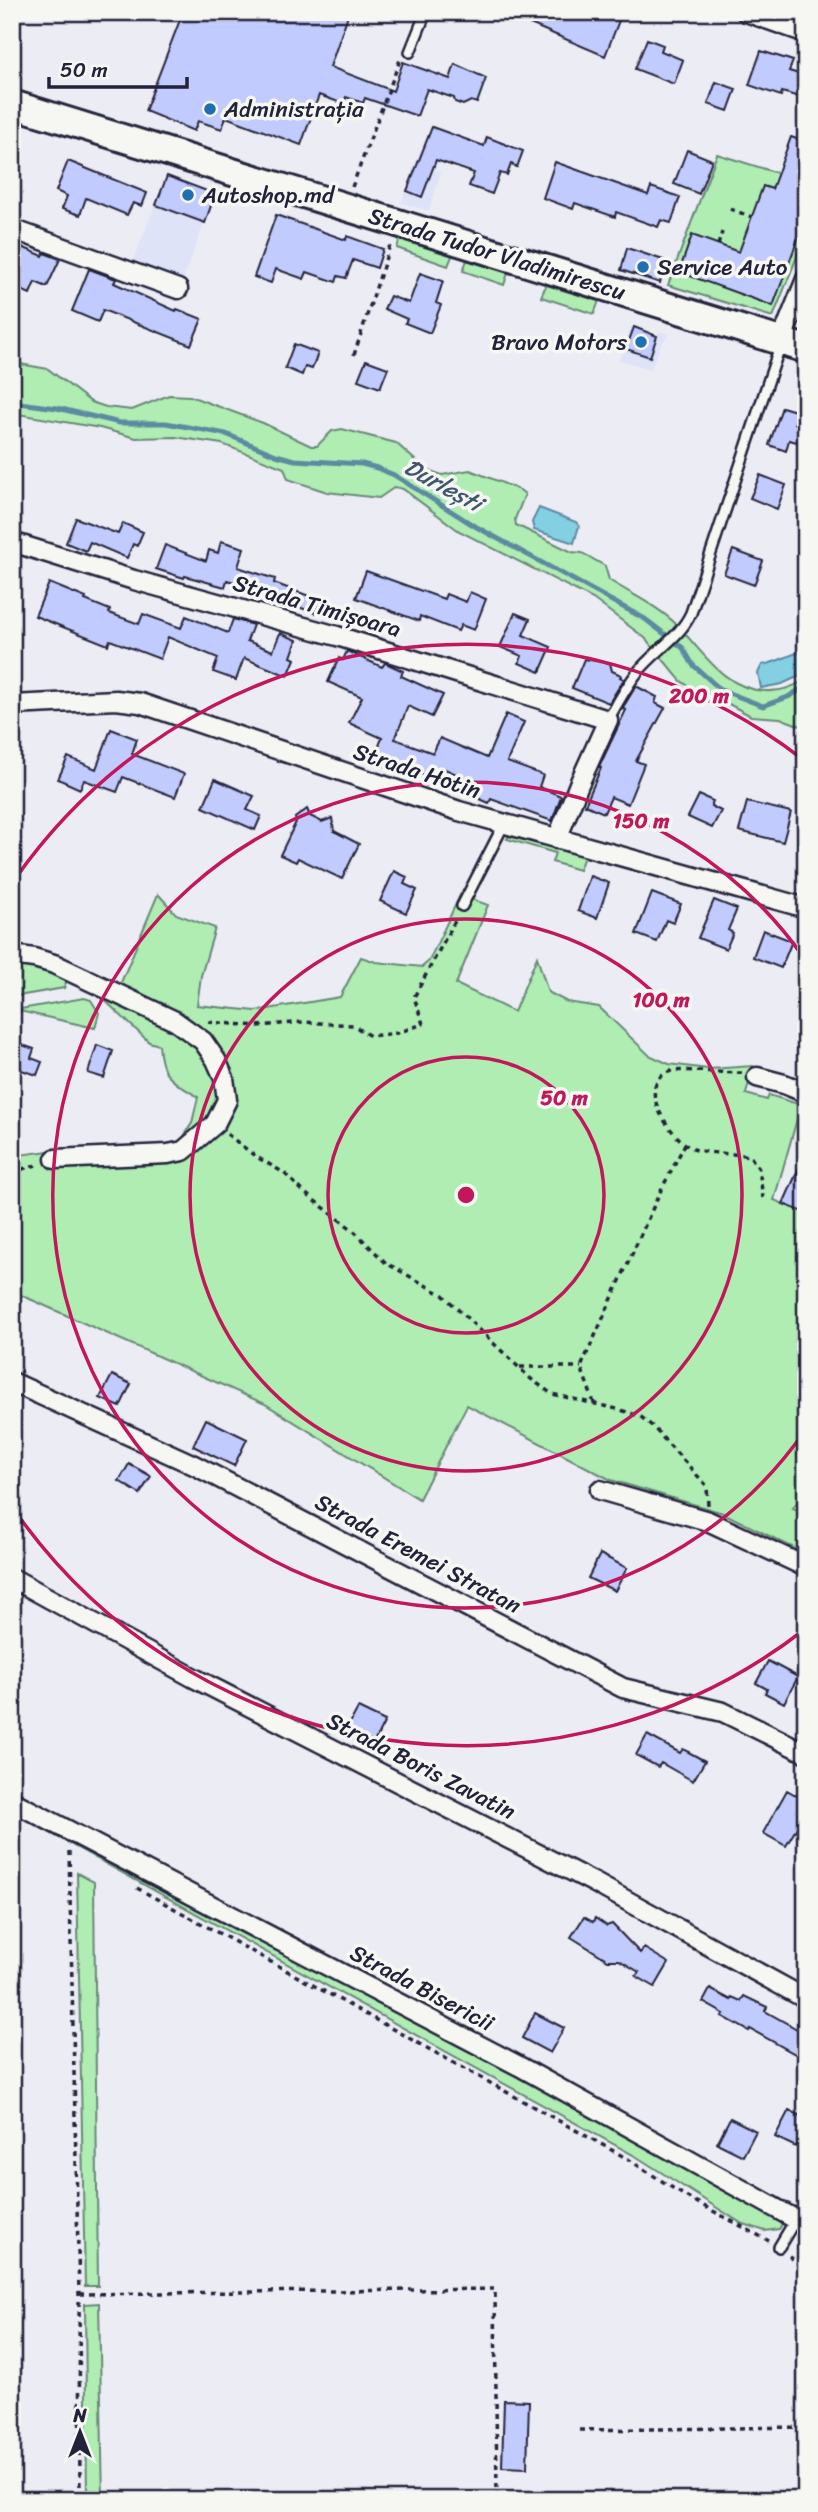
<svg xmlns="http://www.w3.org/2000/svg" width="818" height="2512" font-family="Sriracha,sans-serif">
  <rect width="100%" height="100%" fill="#ecedf4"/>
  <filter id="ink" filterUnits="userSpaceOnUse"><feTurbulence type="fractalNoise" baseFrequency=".0143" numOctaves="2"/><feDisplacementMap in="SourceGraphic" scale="14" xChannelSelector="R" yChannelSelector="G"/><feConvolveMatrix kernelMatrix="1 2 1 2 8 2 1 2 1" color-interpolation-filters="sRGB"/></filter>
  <g filter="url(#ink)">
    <!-- built -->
    <path fill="#dfe3f7" d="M420,150L439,157L436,170L441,172L429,211L401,203Z
      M167,176L215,194L182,283L131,265Z
      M631,327L657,336L659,331L669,334L661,345L651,369L619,360Z"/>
    <!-- green -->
    <path fill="#afedb3" stroke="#688877" stroke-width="2" d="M717,154L806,182V234L773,317L668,285Z
      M400,238L453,254L448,266L397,248Z
      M467,260L508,273L504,285L463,271Z
      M546,285L599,301L594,314L541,297Z
      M20,364L48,369L91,402L106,407L132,410L169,395L190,396L263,423L311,446H317L332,431L342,429L396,443L425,469L442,475L470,470L520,490L525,494L515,519L516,525L572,552L582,553L605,566L609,580C631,594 658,606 677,625C703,652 724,689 765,691C781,692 793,688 806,679V728L780,718L751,716L712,695L690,687L681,681L645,638L593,599L459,531L403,489L395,487L379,498L327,492L288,479L284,468L222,444L175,437L136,438L100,428L12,413V365Z
      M511,833L586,851L579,870L552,862L555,853L507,839Z
      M158,894L176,914L215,928L201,976L197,1005L256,1011L340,997L361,957L376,962L422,967L429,961L460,895L488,905L456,984L514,1012L537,957L548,992L567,1002L599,1007L649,1055L669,1064L708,1069L753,1066L746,1094L767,1100L769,1095L801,1105L774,1200L806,1213V1376L800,1389L806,1392V1490L793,1508L806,1515V1554L723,1513L611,1480L467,1405L419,1499L265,1404L12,1291V1156L63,1149L179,1144L192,1123L198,1097C172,1081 161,1078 159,1045L149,1042L97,993L115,997Z
      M12,960L57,971L67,980L64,988L12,997Z
      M84,998L91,1000L99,1013L95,1028L15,1010Z
      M12,1804L498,2062L784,2221L779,2229L765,2231L741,2223L637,2157L12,1812Z
      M77,1873L94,1882L98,2286H85Z
      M99,2303L103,2500H87L85,2304Z"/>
    <!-- water -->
    <path fill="#83d0e3" stroke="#5c8aa0" stroke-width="2" d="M539,508L576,522L579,526L574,543L534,530L532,522Z
      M806,651V673L782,684L761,688L758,673L762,665C777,663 790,653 806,651Z"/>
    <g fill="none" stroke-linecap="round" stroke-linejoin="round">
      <!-- stream -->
      <path stroke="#5c8aa0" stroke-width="5" d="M12,402L57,408L120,423H166L226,434L276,455L295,460L362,464L377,468L394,475L473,525L645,619L683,648L693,665L721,690L763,706L788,697L806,686"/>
    </g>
    <!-- building -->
    <path fill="#c2cbfd" stroke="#22223b" stroke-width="2" d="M183,12H349L330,67L393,91L403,62L450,79L455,64L486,78L477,103L471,101L463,105L455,102L454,98L427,89L417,116L365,98L363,103L346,97L344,104L319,95L301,145L226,117L222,129L198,121L194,131L145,111Z
      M502,12H606L620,18L605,56Z
      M647,39L663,45L661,51L683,60L674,84L635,69Z
      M761,51L793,61L789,71L806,76V99L782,92L781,96L749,85Z
      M716,82L736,89L728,111L708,104Z
      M432,127L484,146L487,137L523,151L517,167L511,164L507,175L500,173L492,194L469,186L474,173L436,160L422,197L407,191Z
      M791,137L806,142V217L773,306L679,272L692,235L739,252L763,186L772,189Z
      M687,150L712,160L699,194L674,184Z
      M68,161L147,193L142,206L133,203L127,215L86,198L80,215L62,209L67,196L56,191Z
      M555,162L648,195L651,187L680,197L671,223L661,220L658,227L616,212L615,217L575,203L573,209L543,198Z
      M167,176L215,194L205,223L156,205Z
      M276,215L346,240L347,236L383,249L377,268L353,260L346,278L338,276L336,282L307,272L304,279L276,269L271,283L254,277Z
      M12,243L43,256L44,253L60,259L47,287L35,282L30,294L12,286Z
      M627,248L666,261L660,283L621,270Z
      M89,269L116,279L114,283L176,311L177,309L202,319L191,345L103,310L98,322L72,311Z
      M420,273L443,281L436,303L441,305L430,333L405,323L407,319L384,309L390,296L409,303Z
      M634,327L657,336L650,357L626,349Z
      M294,344L318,353L312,369L305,367L302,375L285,368Z
      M366,360L388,368L380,388L358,380Z
      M782,407L799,412L795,423L802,425L797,442L789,440L786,451L769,445Z
      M760,475L786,485L777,509L750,498Z
      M76,518L118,534L123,523L143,532L137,546L133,544L127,558L90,542L86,551L66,543Z
      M221,541L244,548L238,567L275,579L274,583L320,600L315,613L277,599V601L253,594L255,588L227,580L225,587L185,576L184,578L156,569L165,545L206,561L209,550L218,553Z
      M733,550L763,561L754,585L724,574Z
      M366,571L444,599L446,594L466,602L470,592L486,599L474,630L461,625L458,631L420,616L419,621L356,598Z
      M49,583L86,598L85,600L110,610L109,613L139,624L143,614L181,628L186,616L228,633L233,619L253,625L247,641L273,651L280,633L297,640L291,657L295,659L288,676L244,658L236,680L213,672L218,658L168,637L160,659L110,640L108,645L35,616Z
      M515,613L530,619L523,635L551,647L540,672L519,663L522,656L500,647Z
      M347,651L382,667L385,663L388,664L403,671L401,676L443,695L432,717L408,706L395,739L433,753L440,738L487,758L506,714L524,722L507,762L543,775L539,787L561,796L552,821L491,799L489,803L468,794L473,781L445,769L440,782L400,765L398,770L373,761L382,738L349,723L362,697L328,682L339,658L343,660Z
      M584,659L610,663L612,671L621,675L620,677L624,679L609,703L572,688Z
      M636,686L657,697L655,703L665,708L636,761L644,764L628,804L611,797L604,813L585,805L601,768L599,767L626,710L622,709Z
      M111,729L137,739L132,754L184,774L175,797L123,777L117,792L84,780L80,789L58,779L68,757L96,769Z
      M215,779L254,796L247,810L261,816L255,830L203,807Z
      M699,795L713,801L711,806L721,811L712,828L688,817Z
      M747,802L791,812L783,842L739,831Z
      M307,809L310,816L322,822L332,818L334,831L359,844L342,879L298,858L296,862L280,855L296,822L295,818Z
      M394,871L407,877L404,884L417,890L406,913L380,901Z
      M590,876L609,883L597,918L578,911Z
      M652,893L681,904L673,923L666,920L657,942L636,934Z
      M714,900L737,909L728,930L733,933L726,949L698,938Z
      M763,930L792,941L781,968L753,957Z
      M16,1043L34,1049L31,1058L42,1062L37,1075L12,1067V1053Z
      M97,1045L113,1051L104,1078L88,1073Z
      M806,1152V1213L783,1204Z
      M112,1375L131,1384L120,1407L100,1398Z
      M206,1419L247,1439L234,1466L193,1446Z
      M129,1464L151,1476L140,1494L119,1481Z
      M600,1554L627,1568L615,1591L588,1578Z
      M768,1661L798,1677L784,1703L765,1693L767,1689L756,1683Z
      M358,1708L385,1721L371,1748L344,1734Z
      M647,1735L680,1753L683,1749L705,1761L693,1781L661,1763L658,1767L636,1755Z
      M787,1790L806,1801V1812L786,1846L763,1833Z
      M584,1917L593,1922L595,1918L607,1926L612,1924L640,1953L644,1948L669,1963L655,1987L636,1976L639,1972L619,1960H608L571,1937Z
      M710,1989L731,2000L732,1997L741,2001L744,1996L767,2007L765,2011L806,2034V2060L750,2029L749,2031L722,2016L724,2014L703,2002Z
      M535,2013L564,2028L550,2053L522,2038Z
      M789,2110L806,2119V2129L796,2147L775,2137Z
      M730,2118L756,2131L743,2156L717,2143Z
      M504,2400L529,2401L527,2468L502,2467Z"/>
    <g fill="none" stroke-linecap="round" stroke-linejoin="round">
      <!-- lane casing -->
      <g stroke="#22223b" stroke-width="14">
        <path id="lane" d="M410,52L426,12
          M608,720C617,704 626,687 637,673C655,650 679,639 691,613L781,343
          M462,906L504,824
          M779,2247L806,2202"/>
      </g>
      <!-- street casing -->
      <g stroke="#22223b" stroke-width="23">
        <path id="street" d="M746,12L806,33
          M12,229L178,289
          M781,341L806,279
          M12,542L134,580L337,636L608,720L579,784L557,839
          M12,705L116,700L140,703L459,811L806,908
          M12,955L34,958L54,964L175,1021L203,1041L216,1060L224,1078L227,1100L215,1124L183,1151L168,1154L55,1159
          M757,1077L784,1084L806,1093
          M12,1382L194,1465L623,1688L723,1712L806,1753
          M600,1490L708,1521L806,1567
          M12,1578L194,1678L593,1882L806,1999
          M12,1801L519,2066L806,2225"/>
      </g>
      <!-- primary casing -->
      <g stroke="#22223b" stroke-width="32">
        <path id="primary" d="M12,104L806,349"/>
      </g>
      <!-- path -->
      <path stroke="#22223b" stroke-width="3.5" stroke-dasharray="5 5" stroke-linecap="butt" d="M352,187L400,60
        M730,209L752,217
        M718,245L722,232
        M354,355L391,242
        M208,1022L258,1026L304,1022L353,1025L370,1036L397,1033L423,1024L414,997L457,917
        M742,1073C729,1073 679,1069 671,1071C632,1084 671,1137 691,1148C704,1154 734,1153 750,1156L759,1169L763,1198
        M227,1134L255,1156L284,1173L306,1194L353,1230L386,1263L443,1295L531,1379L552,1394L617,1409L640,1416L652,1426L707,1486L708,1505
        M12,1172L40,1164
        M520,1367H581
        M594,1403L581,1367L660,1192L685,1144
        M69,1851L79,2294L80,2500
        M137,1888L628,2159L685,2196L769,2241
        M789,2256L806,2270
        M79,2294L495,2289L497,2500
        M579,2430L806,2427"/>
      <!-- lane -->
      <use href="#lane" stroke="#f6f6f2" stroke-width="9"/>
      <!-- street -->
      <use href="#street" stroke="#f6f6f2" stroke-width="18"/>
      <!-- primary -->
      <use href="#primary" stroke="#f6f6f2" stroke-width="26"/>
    </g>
  </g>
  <!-- distance rings -->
  <g fill="none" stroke="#c2185b" stroke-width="3.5">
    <circle cx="466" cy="1195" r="138"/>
    <circle cx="466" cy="1195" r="276"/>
    <path d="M804 1432A413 413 0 1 1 804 958"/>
    <path d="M805 1629A551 551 0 0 1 15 1511M15 879A551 551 0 0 1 805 761"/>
  </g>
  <!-- markers -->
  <g fill="#1f6fb2" stroke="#f6f6f2" stroke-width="2.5">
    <circle cx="210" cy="109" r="7"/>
    <circle cx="188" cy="195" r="7"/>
    <circle cx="643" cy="267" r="7"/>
    <circle cx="641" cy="342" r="7"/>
  </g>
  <g text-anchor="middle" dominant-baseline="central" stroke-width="7" stroke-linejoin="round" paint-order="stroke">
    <!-- poi labels -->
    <g font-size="23" fill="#22223b" stroke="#f6f6f2" text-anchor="start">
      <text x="224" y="109">Administrația</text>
      <text x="202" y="195">Autoshop.md</text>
      <text x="657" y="267">Service Auto</text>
      <text x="627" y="342" text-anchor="end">Bravo Motors</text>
    </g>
    <!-- street labels -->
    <g font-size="23" fill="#22223b" stroke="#f6f6f2">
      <text transform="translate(497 254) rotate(17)">Strada Tudor Vladimirescu</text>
      <text transform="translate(317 606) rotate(16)">Strada Timișoara</text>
      <text transform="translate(417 771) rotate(18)">Strada Hotin</text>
      <text transform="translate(418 1554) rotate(28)">Strada Eremei Stratan</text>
      <text transform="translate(421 1766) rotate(27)">Strada Boris Zavatin</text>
      <text transform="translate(422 1988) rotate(28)">Strada Bisericii</text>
    </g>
    <!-- water labels -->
    <g font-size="24" font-style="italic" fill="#3f566d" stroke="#f6f6f2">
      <text transform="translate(443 485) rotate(29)">Durlești</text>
    </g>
  </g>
  <circle cx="466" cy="1195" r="10" fill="#c2185b" stroke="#f6f6f2" stroke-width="3.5"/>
  <g font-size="21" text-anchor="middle" font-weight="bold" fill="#c2185b" stroke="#f6f6f2" stroke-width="7" stroke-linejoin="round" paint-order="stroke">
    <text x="699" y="703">200 m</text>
    <text x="641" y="828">150 m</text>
    <text x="661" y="1007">100 m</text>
    <text x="564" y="1105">50 m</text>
  </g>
  <!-- margin -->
  <rect width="818" height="2512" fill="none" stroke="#f6f6f2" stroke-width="42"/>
  <rect x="21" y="21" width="776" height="2470" fill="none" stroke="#22223b" stroke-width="2.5" filter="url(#ink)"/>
  <!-- north arrow -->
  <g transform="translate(80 2432)" stroke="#f6f6f2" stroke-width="5" paint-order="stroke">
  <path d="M0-5L12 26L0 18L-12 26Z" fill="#22223b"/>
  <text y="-10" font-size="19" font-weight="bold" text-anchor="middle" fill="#22223b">N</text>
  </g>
  <!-- scale -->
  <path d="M49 77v10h138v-10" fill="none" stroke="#22223b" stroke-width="3.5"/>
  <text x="60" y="77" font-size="21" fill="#22223b" stroke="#f6f6f2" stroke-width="5" paint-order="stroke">50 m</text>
</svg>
